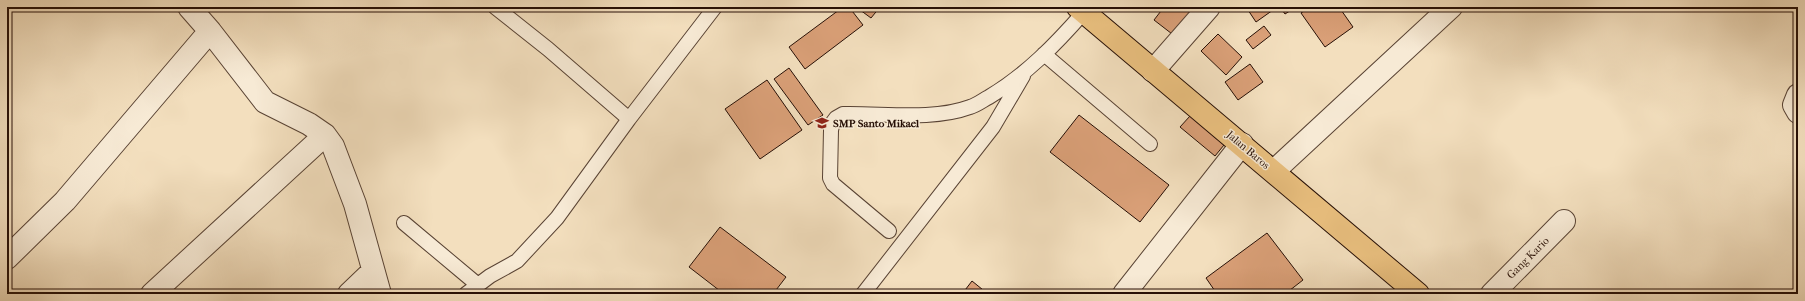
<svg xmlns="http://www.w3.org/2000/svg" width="1805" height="301" font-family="'IM FELL French Canon',serif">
  <rect width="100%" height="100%" fill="#f3dfbe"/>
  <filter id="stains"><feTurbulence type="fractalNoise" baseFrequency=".005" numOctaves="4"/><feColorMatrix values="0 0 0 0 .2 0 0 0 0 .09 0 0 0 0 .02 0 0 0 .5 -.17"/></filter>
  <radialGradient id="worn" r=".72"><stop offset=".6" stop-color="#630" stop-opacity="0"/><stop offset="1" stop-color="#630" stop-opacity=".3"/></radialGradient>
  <!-- building -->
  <path fill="#daa078" stroke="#260f06" d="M843,7H849L863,25L805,69L789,47Z
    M856,7H880L871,18Z
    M1164,7H1200L1176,37L1154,20Z
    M1246,7H1271L1273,10L1256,22Z
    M1280,7H1296L1285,14Z
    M1310,7H1339L1353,27L1325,47L1301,13Z
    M1264,26L1271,35L1253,49L1246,40Z
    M1218,34L1242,57L1226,75L1201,51Z
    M1250,64L1263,82L1238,100L1225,82Z
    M789,68L823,115L808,125L774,79Z
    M767,80L802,130L760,159L725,109Z
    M1079,115L1169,185L1140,222L1050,152Z
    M1190,116L1224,145L1215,156L1180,127Z
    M720,227L786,277L773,294H724L689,267Z
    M1267,233L1303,280L1285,294H1217L1206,278Z
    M972,281L988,294H962Z"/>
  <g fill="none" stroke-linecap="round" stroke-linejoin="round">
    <!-- lane casing -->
    <g stroke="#594334" stroke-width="16">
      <path id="lane" d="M495,7L548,49L629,119
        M1044,54L1150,144
        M404,223L478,285
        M889,231L833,184L830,178L831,130L833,122L836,118L843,114C883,113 932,121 970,107C977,105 983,100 989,97C1026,75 1056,44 1084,12
        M466,294L490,276L517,261L557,218L629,119L715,7
        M863,294L993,127L1023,76"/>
    </g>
    <!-- street casing -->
    <g stroke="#594334" stroke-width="24">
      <path id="street" d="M189,7L210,31L265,102L309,124L325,135L333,146L355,204L380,294
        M1153,71L1209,7
        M1798,95L1794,105L1798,112
        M1274,171L1451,7
        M7,258L65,201L210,31
        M152,294L325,135
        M349,294L373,271
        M1124,294L1242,144
        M1492,294L1564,221"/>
    </g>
    <!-- primary casing -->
    <g stroke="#260f06" stroke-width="24">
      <path id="primary" d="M1078,7L1418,294"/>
    </g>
    <!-- lane -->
    <use href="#lane" stroke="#f7ead5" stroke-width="14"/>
    <!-- street -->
    <use href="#street" stroke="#f7ead5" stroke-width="22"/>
    <!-- primary -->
    <use href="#primary" stroke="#eac07f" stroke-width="22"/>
  </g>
  <!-- icons -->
  <defs>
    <g id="school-bare" transform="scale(1.08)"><path d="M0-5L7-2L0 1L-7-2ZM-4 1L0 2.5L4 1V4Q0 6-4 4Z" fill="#8f2418" stroke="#f7ead5" stroke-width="2.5" paint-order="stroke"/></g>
  </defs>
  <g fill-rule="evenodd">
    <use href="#school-bare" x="822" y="123"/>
  </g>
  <g text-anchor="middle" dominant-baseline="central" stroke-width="3" stroke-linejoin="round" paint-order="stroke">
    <!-- poi labels -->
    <g font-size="11" font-weight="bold" fill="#260f06" stroke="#f7ead5" text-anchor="start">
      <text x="833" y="123">SMP Santo Mikael</text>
    </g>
    <!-- street labels -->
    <g font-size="11" fill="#260f06" stroke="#f7ead5">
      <text transform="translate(1248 150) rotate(40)">Jalan Baros</text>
      <text transform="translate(1528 258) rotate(-45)">Gang Kario</text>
    </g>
  </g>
  <!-- margin -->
  <rect width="1805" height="301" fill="none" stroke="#f3dfbe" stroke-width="24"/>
  <rect x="8" y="8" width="1789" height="285" fill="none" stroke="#260f06" stroke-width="2"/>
  <rect x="12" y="12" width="1781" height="277" fill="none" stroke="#260f06"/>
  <rect width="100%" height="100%" filter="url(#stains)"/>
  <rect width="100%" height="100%" fill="url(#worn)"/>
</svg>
